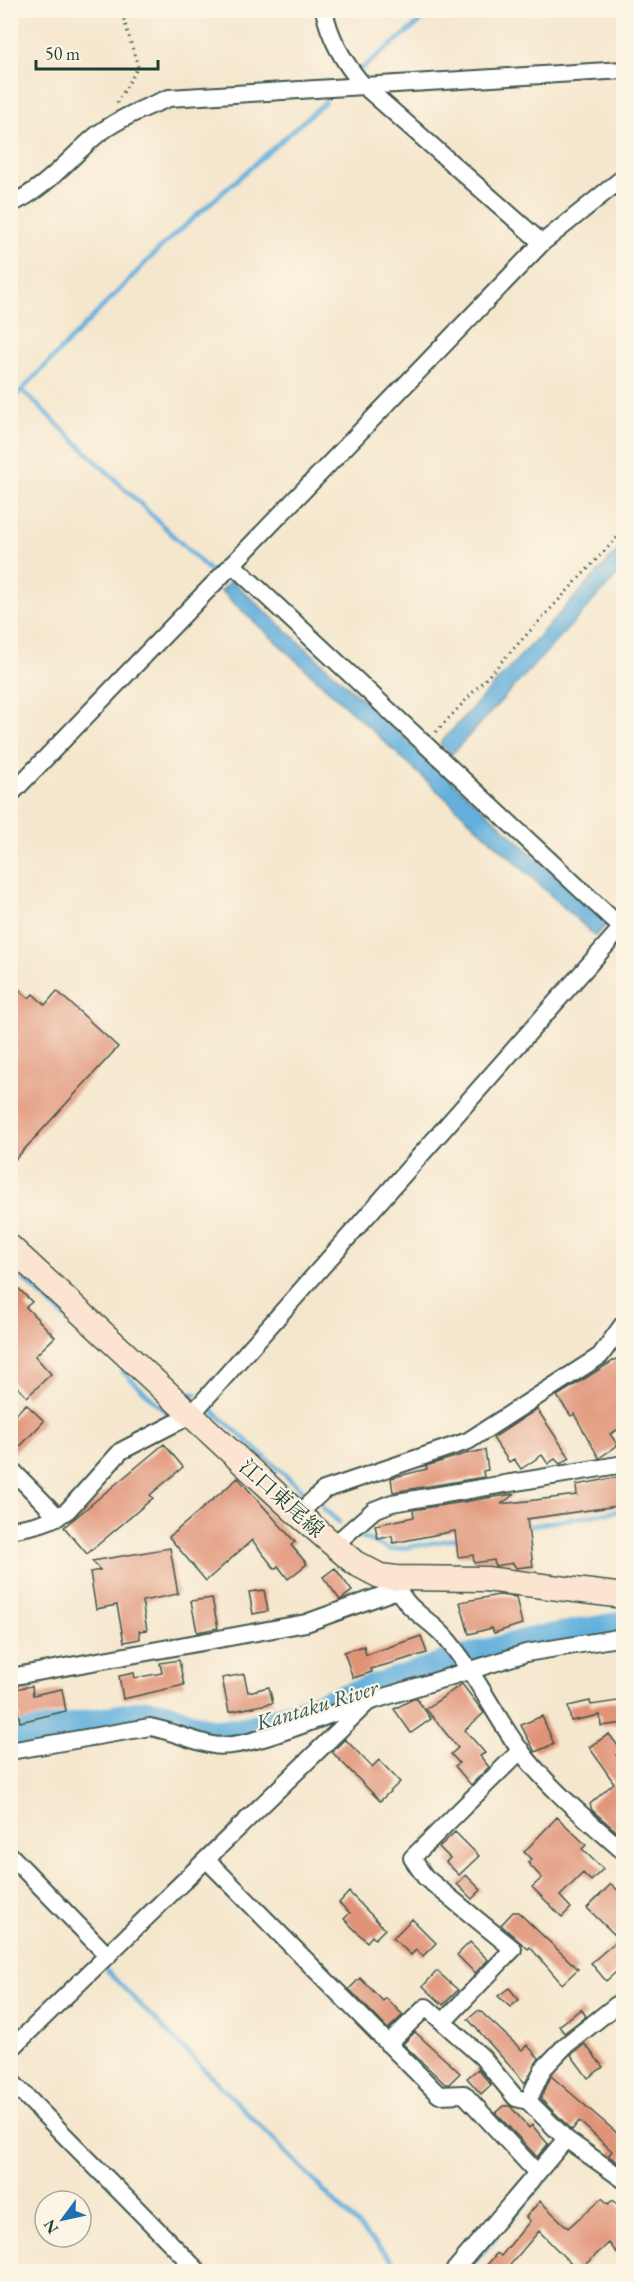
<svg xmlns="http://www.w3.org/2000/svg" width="634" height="2282" font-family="'EB Garamond','Noto Serif JP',serif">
  <rect width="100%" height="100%" fill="#fcf5e5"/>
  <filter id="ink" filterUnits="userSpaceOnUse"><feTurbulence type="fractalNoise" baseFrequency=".0167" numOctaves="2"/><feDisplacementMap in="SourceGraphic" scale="12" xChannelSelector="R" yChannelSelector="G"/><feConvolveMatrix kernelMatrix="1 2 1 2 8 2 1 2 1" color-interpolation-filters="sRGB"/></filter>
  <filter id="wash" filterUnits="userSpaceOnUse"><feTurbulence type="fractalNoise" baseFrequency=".008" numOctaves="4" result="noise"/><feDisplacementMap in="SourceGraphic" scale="24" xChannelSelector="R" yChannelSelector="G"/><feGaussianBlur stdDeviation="1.35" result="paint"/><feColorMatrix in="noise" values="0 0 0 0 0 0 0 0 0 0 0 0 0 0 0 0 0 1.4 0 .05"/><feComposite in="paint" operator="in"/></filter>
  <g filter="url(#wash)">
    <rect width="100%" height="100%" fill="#f5e7cd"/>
    <!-- water -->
    <path fill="#64b0dd" stroke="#427688" stroke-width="1.5" d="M623,545V569L451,755L440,743Z
      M231,580L608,923L595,936L221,591Z"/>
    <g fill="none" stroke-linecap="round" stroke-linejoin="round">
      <!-- stream -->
      <path stroke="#64b0dd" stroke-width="4.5" d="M361,69L435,10
        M22,390L209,570
        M10,402L163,245L325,102
        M10,1266L95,1345
        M122,1371L167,1413
        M188,1394H197
        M212,1410L303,1491
        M323,1508L339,1522
        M522,1527L624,1510
        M362,1537L391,1550L460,1538
        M107,1971L404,2272
        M505,2227L570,2151
        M466,2272L496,2237"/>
      <!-- river -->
      <path stroke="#64b0dd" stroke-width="28" d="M10,1738L147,1713C171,1715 180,1724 202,1730C218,1735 234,1732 250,1729L456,1661L527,1642L624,1625"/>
    </g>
    <g id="blocks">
      <!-- building -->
      <path fill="#e09377" d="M10,982L29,998L33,994L45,1005L57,991L118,1047L10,1165Z
        M10,1280L32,1302L26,1307L55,1337L35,1356L51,1374L27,1397L10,1380Z
        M624,1354V1426L610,1434L618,1445L599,1458L574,1414L571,1416L557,1396Z
        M26,1404L44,1421L10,1457V1420Z
        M537,1409L570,1458L560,1464L555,1459L548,1464L542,1455L521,1469L514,1459L509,1462L493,1438Z
        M164,1444L183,1467L150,1495L153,1498L87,1554L64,1527Z
        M485,1450L488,1470L483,1471L484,1477L393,1492L391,1478L427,1469L426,1466L465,1454Z
        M624,1476V1505L527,1519L533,1566L516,1568L513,1563L495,1566L494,1560L474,1563L473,1555L458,1557L455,1531L393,1543L392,1536L378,1539L375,1525L414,1517L413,1510L488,1498L515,1494L501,1504L577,1495L576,1485Z
        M238,1478L295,1542L291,1545L307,1564L288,1579L278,1566L275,1569L252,1540L206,1581L169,1537Z
        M170,1548L178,1594L142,1601L147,1630L139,1631L140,1639L124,1642L117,1605L96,1609L90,1572L100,1570L92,1561Z
        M335,1568L352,1591L340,1600L323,1577Z
        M264,1590L268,1611L253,1614L249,1592Z
        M499,1595L516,1597L522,1624L494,1633L492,1628L469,1634L460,1602Z
        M212,1598L218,1628L197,1632L191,1601Z
        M421,1636L427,1653L371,1669L372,1672L353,1678L344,1652L364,1646L366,1655Z
        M179,1660L184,1685L123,1699L119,1676L134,1673L135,1678L162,1673L160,1663Z
        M244,1674L248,1692L269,1687L273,1703L229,1712L222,1678Z
        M462,1684L484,1713L465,1730L485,1753L480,1756L489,1767L471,1785L455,1766L459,1763L451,1754L458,1748L426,1709Z
        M32,1686L33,1695L62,1689L66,1711L20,1722L14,1689Z
        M413,1699H417L431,1719L411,1733L394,1709Z
        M624,1700V1723L601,1726L600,1715L571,1721L568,1706L590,1701L591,1705Z
        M542,1716L554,1744L535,1752L521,1725Z
        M609,1734L622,1751L616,1755L624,1763V1838L592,1810L590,1804L614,1783L589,1747Z
        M345,1739L372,1767L379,1760L400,1782L380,1801L332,1752Z
        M557,1817L586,1845L582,1849L603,1869L591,1881L583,1873L560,1896L571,1908L562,1917L532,1887L542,1878L528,1863L531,1859L524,1852Z
        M455,1832L479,1856L459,1875L446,1862L450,1858L439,1847Z
        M466,1875L481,1890L472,1899L457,1884Z
        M611,1884L624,1896V1965L606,1981L591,1963L619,1939L587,1908Z
        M349,1892L385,1929L375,1939L372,1936L367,1942L344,1919L350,1913L339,1903Z
        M513,1912H518L578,1969L562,1984L530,1947L528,1949L501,1925Z
        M412,1919L436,1943L423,1956L416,1950L411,1955L393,1938Z
        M470,1942L488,1960L475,1973L457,1955Z
        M437,1971L458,1990L443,2005L423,1986Z
        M360,1978L383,2001L386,1998L403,2015L388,2029L349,1989Z
        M509,1988L519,2000L510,2007L498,1996Z
        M581,2009L586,2016L564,2033L559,2026Z
        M479,2010L522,2050L527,2045L539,2058L525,2083L468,2019Z
        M415,2032L460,2073L449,2084H445L403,2044Z
        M585,2044L603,2067L588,2078L571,2055Z
        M478,2069L491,2085L481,2094L467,2078Z
        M551,2076L624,2139V2162L621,2160L619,2163L608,2156L612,2151L579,2121L572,2130L541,2099Z
        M504,2106H510L529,2128L532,2125L548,2144L537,2157L496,2113Z
        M602,2198L608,2204L613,2200L624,2211V2262L609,2243L578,2271L539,2231L505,2271H482L497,2253L501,2256L530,2221L526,2217L540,2201L568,2228Z"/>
    </g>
  </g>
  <g filter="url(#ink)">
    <use href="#blocks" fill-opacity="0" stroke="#3f564b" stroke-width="1.5"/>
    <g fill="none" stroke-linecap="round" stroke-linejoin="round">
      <!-- street casing -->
      <g stroke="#3f564b" stroke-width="20">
        <path id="street" d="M324,10C330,40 344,63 363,85L542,243
          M10,204C45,190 70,157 98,134C120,118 144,108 169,98L624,70
          M232,564L624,930
          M10,795L542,243L624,177
          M10,1468L58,1517
          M298,1514L324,1490L468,1441L600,1356L624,1323
          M10,1530C32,1526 50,1523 68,1510L121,1451L191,1415L624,925
          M334,1545L374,1510L392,1503L624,1464
          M396,1579C399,1606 427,1617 444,1636C474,1670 493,1713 520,1750C549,1789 588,1820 624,1852
          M10,1677L306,1623L397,1590
          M10,1751L150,1727C172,1731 192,1741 213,1745C242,1751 313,1720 343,1710L359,1709
          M10,1855L108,1956
          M207,1860L439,2095L464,2094L537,2173
          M624,1999L566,2045L543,2069L528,2101L566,2139L624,2180
          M443,2022L513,1949L425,1877L412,1858L521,1750
          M388,2044L426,2007L482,2057L516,2098L528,2101
          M10,2050L368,1702L526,1653L624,1637
          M10,2080L199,2272
          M453,2272L566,2139"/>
      </g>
      <!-- secondary casing -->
      <g stroke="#3f564b" stroke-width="27">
        <path id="secondary" d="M10,1247L298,1514L355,1563L380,1576L396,1578L486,1579L624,1596"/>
      </g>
      <!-- path -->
      <path stroke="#3f564b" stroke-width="3" stroke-dasharray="1.5 4.5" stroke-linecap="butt" d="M117,103L138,67L121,10
        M436,732L624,530"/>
      <!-- street -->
      <use href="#street" stroke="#fff" stroke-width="16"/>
      <!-- secondary -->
      <use href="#secondary" stroke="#fce5d0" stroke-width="24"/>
    </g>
  </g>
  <g text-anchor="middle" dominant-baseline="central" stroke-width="4.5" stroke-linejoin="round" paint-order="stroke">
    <!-- street labels -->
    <g font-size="21" fill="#1f3d34" stroke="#fcf5e5">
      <text transform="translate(282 1498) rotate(42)">江口東尾線</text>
    </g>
    <!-- water labels -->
    <g font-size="22" font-style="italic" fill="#305a5e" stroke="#fcf5e5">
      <text transform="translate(317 1705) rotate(-17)">Kantaku River</text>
    </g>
  </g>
  <!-- margin -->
  <rect width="634" height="2282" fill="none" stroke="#fcf5e5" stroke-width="36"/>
  <!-- north arrow -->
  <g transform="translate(63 2219) rotate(237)"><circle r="28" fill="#fcf5e5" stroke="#a4ab9e" stroke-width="1.5"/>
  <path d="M0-4.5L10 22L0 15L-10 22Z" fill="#1f6fb2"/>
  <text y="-9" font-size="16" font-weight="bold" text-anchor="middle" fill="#1f3d34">N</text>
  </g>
  <!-- scale -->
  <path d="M36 60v9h122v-9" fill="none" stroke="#1f3d34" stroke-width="3"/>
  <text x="45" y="60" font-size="18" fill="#1f3d34" stroke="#fcf5e5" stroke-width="4.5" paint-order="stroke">50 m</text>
</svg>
